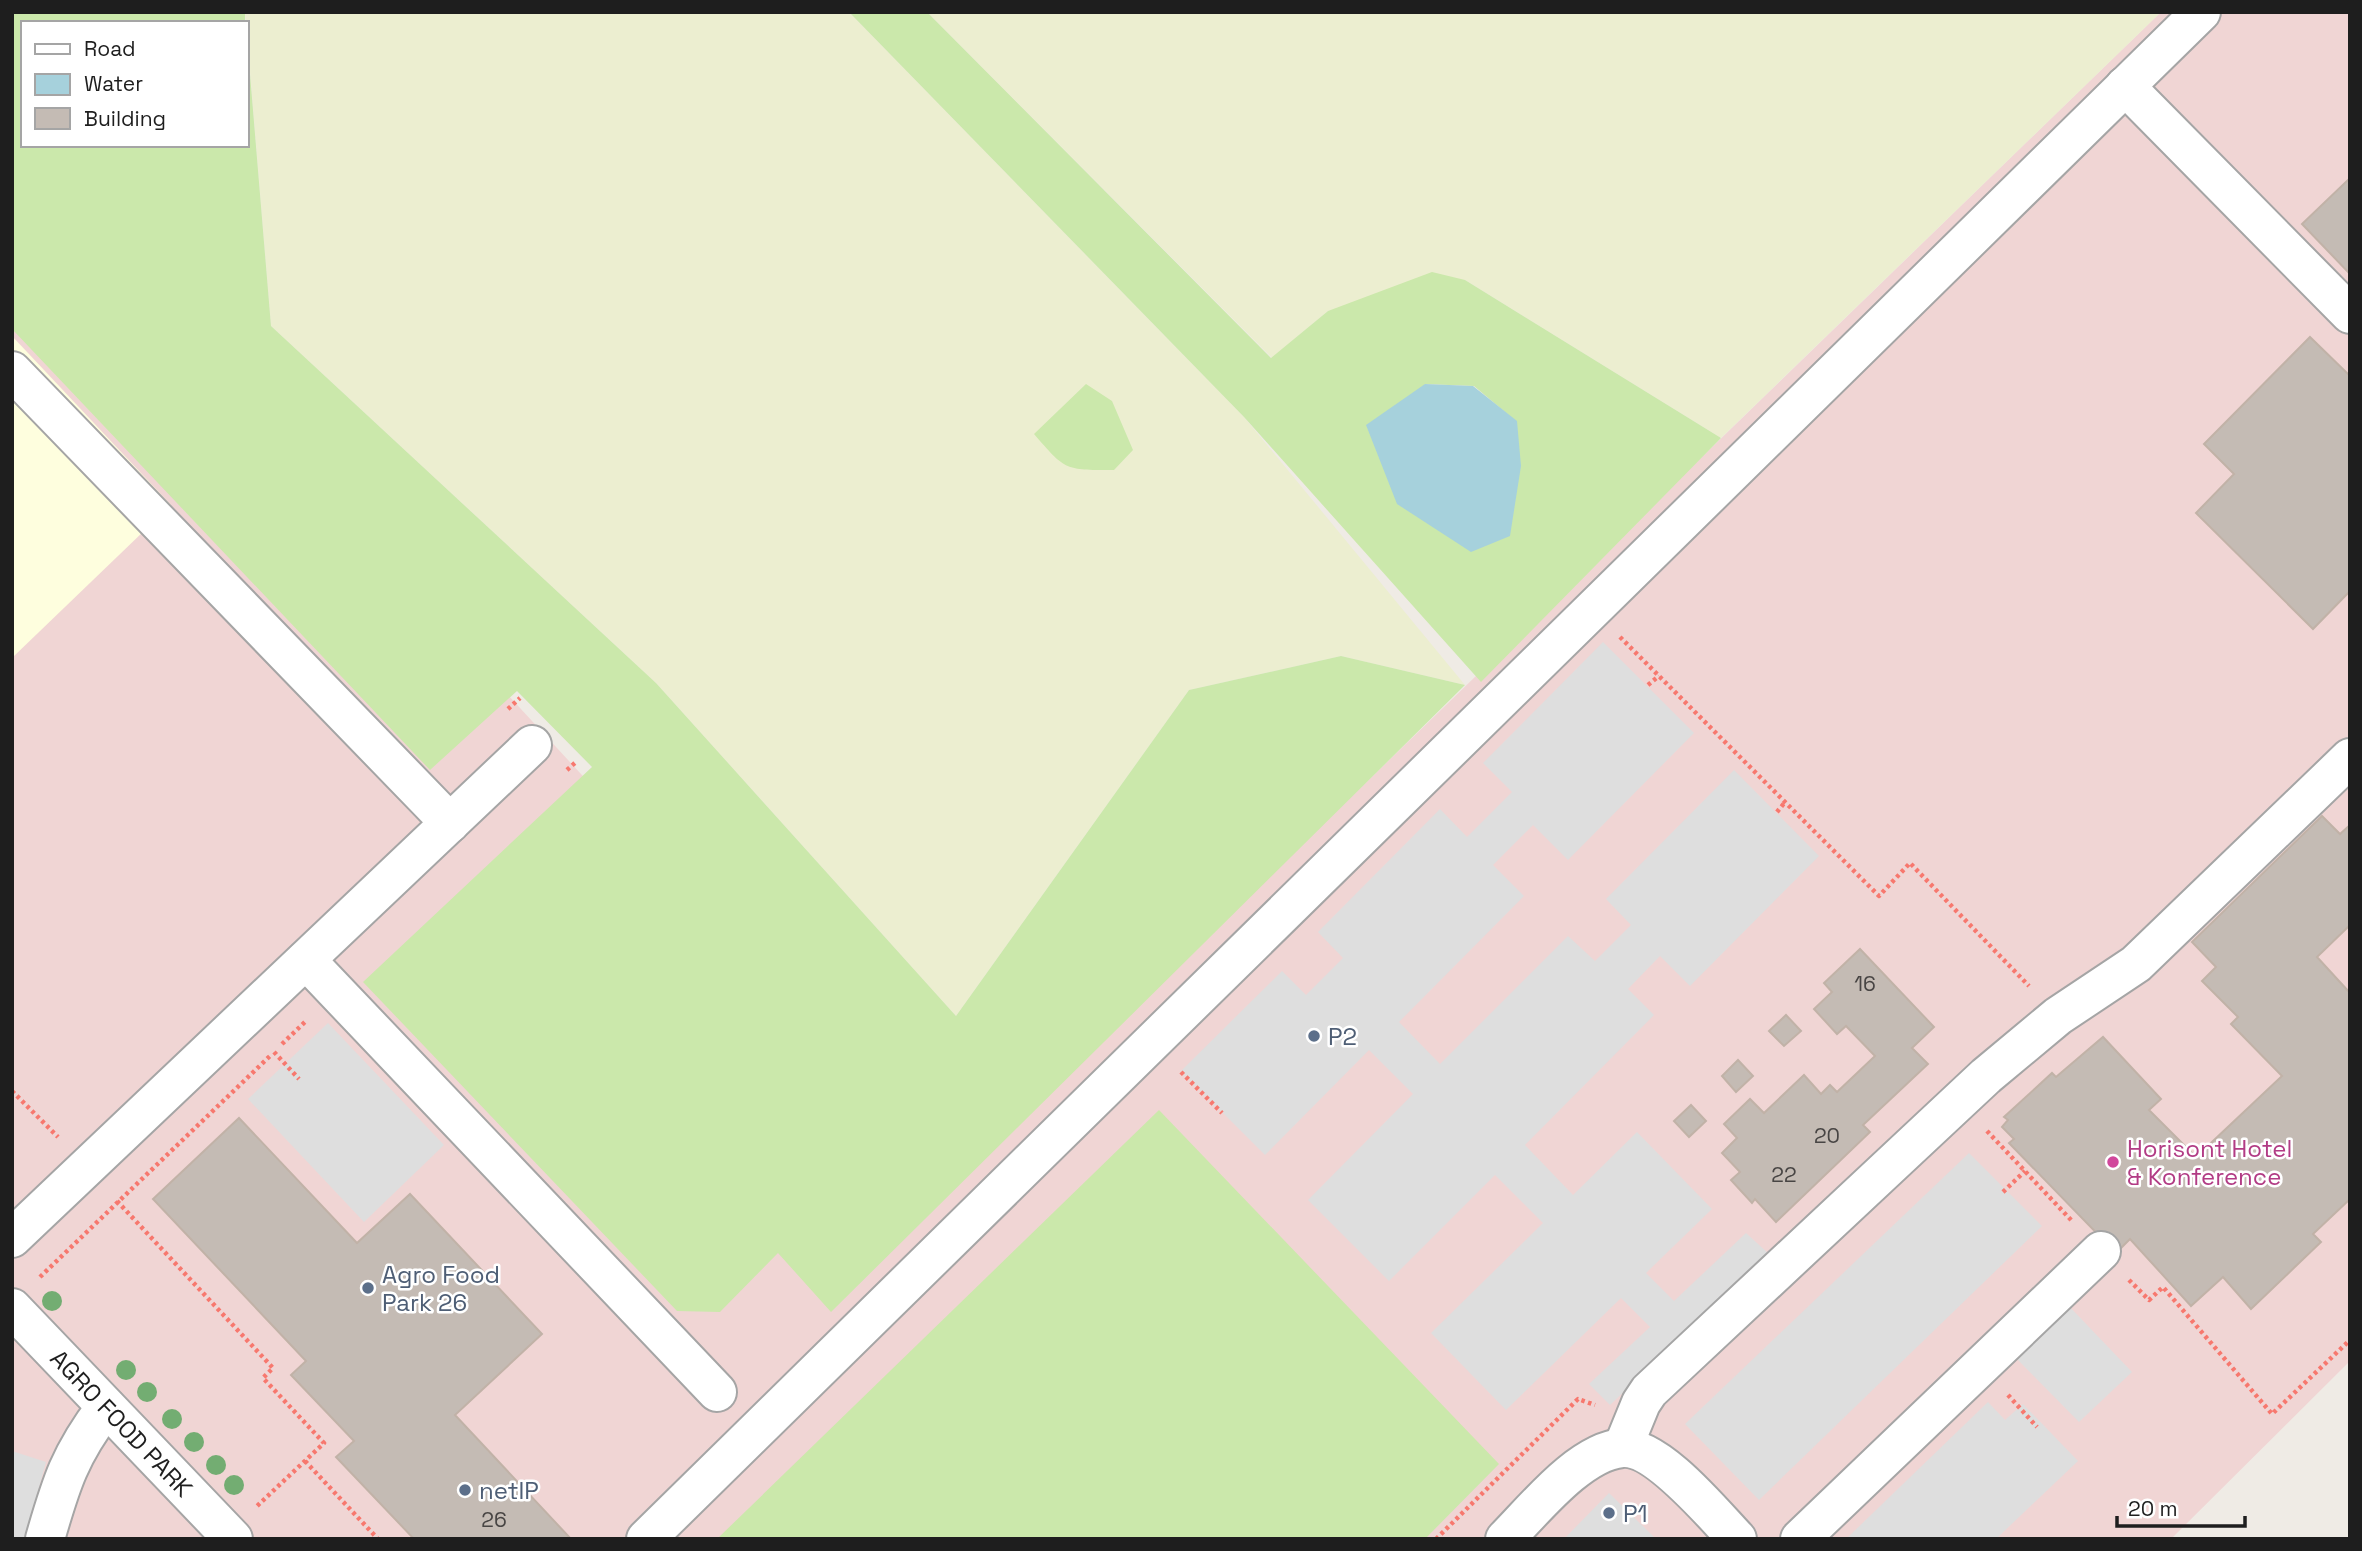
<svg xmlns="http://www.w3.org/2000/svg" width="2362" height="1551" font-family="'Space Grotesk',sans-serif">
  <rect width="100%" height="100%" fill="#efebe5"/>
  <!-- commercial -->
  <path fill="#f0d5d4" d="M2161,12H2350V1361L2171,1539H12V158L956,1180Z"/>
  <!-- education -->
  <path fill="#fefede" d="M12,336L171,505L12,658Z"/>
  <!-- farmland -->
  <path fill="#eceed0" d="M245,12H849L1244,417L1465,685L1341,656L1189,690L956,1016L656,683L271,326Z
    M927,12H2161L1721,438L1465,280L1328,311L1272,358Z"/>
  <!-- grass -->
  <path fill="#cbe8ab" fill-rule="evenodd" d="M12,12H245V23H23V145H247V38L271,326L656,683L956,1016L1189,690L1341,656L1465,685L831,1312L778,1253L720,1312L677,1311L363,982L592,767L517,691L430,770L12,329Z
    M849,12H927L1271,358L1328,311L1432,272L1465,280L1721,438L1481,682L1244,417ZM1424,384L1474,386L1517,422Z
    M1086,384L1112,401L1133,450L1114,470C1065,470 1066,471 1034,434Z
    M1159,1110L1499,1464L1425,1539H717Z"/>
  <!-- parking -->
  <path fill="#dedede" d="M1603,642L1694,733L1568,860L1533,825L1493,865L1524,896L1399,1022L1440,1064L1568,936L1595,961L1631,925L1606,899L1734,770L1819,856L1690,986L1660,956L1628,989L1654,1015L1525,1145L1573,1195L1637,1132L1712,1209L1646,1273L1674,1301L1746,1233L1769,1254L1610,1405L1589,1384L1650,1327L1621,1298L1506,1410L1431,1333L1543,1223L1495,1175L1389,1281L1308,1200L1413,1094L1369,1050L1265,1155L1181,1071L1282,971L1306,995L1343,958L1318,932L1440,809L1467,837L1512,792L1483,763Z
    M328,1023L444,1145L364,1222L248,1099Z
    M1969,1153L2042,1226L1759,1500L1685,1424Z
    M2067,1304L2132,1372L2079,1422L2014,1356Z
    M1988,1402L2005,1420L2023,1404L2078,1461L1996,1539H1846Z
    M12,1451L46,1462L25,1539H12Z
    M1609,1493L1651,1534L1656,1539H1564Z"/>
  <!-- water -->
  <path fill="#a6d1dc" d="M1425,384L1473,386L1517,421L1521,466L1510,536L1471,552L1397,504L1366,425Z"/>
  <!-- building -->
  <path fill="#c4bbb4" stroke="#c1b2a7" stroke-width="2" d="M2350,178V274L2302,224Z
    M2310,337L2350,376V591L2313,629L2196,513L2234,474L2204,444Z
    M2322,816L2340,834L2350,825V925L2317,957L2350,993V1199L2313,1234L2321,1242L2251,1309L2223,1277L2191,1306L2130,1239L2116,1253L2009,1143L2014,1139L2002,1127L2008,1120L2004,1117L2052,1073L2056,1077L2103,1037L2161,1099L2149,1110L2196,1157L2282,1076L2231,1024L2238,1017L2202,981L2216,967L2192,942Z
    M1860,949L1934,1027L1912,1048L1928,1064L1863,1125L1870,1132L1776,1222L1755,1199L1752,1203L1731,1180L1740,1172L1722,1153L1737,1138L1724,1124L1750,1099L1764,1113L1804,1075L1821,1094L1830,1085L1837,1092L1875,1056L1846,1026L1837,1034L1814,1009L1832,992L1824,983Z
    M1786,1015L1801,1031L1784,1046L1769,1031Z
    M1738,1060L1753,1076L1736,1092L1722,1076Z
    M1691,1105L1706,1121L1689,1137L1674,1121Z
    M239,1118L357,1243L410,1194L542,1334L455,1415L571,1539H414L336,1457L354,1441L291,1375L306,1361L153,1199Z"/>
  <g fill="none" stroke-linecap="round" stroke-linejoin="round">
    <!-- minor casing -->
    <g stroke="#a5a5a5" stroke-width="42">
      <g id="minor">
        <path d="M2125,86L2350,314"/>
        <path d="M12,371L450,823"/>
        <path d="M306,960L717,1392"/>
        <path d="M12,1238L532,745"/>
        <path id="s1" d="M12,1308L233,1539"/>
        <path d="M1623,1447L1641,1403L1649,1391L1986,1076L2058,1016L2136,964L2350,758"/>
        <path d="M45,1539C61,1483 70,1454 106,1407"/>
        <path d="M646,1539L2201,12"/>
        <path d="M1505,1539C1534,1510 1579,1452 1622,1448C1657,1445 1714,1515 1737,1539"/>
        <path d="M1800,1539L2101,1251"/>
      </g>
    </g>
    <!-- path -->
    <path stroke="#f7786e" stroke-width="4.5" stroke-dasharray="3.5 3.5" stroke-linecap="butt" d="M1620,637L1879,896L1910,863L2029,986
      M1648,685L1659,676
      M508,709L520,698
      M567,770L577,761
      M1777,812L1785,802
      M282,1044L306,1021
      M274,1052L299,1079
      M1181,1072L1222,1113
      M12,1091L58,1137
      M1987,1131L2072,1221
      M2003,1192L2025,1171
      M117,1201L273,1368L263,1378L324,1443L256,1507
      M40,1277L271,1055
      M2129,1280L2149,1300L2163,1287L2272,1414L2350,1340
      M2008,1395L2037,1427
      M305,1461L378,1539
      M1436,1539L1578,1399L1595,1405"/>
    <!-- minor -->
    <use href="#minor" stroke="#fff" stroke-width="38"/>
  </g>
  <!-- trees -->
  <g fill="#73ad72">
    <circle cx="52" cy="1301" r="10"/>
    <circle cx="126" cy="1370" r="10"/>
    <circle cx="147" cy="1392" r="10"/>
    <circle cx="172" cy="1419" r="10"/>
    <circle cx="194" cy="1442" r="10"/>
    <circle cx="216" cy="1465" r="10"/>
    <circle cx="234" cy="1485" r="10"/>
  </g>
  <!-- markers -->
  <g fill="#5c6f8a" stroke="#fff" stroke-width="2.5">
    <circle cx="1314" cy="1036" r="7"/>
    <circle cx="368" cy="1288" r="7"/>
    <circle cx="465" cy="1490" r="7"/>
    <circle cx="1609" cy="1513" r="7"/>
  </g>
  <circle fill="#d1479c" stroke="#fff" stroke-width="2.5" cx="2113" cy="1162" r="7"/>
  <g text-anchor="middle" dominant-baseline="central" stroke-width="5" stroke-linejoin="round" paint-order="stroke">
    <!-- number labels -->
    <g font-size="21" fill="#484544">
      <text x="1865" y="983">16</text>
      <text x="1827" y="1135">20</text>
      <text x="1784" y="1174">22</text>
      <text x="494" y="1519">26</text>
    </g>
    <!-- service labels -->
    <g font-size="24" fill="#4e5e75" stroke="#fff" text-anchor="start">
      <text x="1328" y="1036">P2</text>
      <text x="382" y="1274">Agro Food<tspan x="382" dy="28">Park 26</tspan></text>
      <text x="479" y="1490">netIP</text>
      <text x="1623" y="1513">P1</text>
    </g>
    <!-- hotel labels -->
    <g font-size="24" fill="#b23c85" stroke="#fff" text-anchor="start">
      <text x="2127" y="1148">Horisont Hotel<tspan x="2127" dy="28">&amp; Konference</tspan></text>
    </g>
    <!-- street labels -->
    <g font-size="24" fill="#1e1e1e" stroke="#fff">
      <text stroke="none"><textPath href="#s1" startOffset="159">AGRO FOOD PARK</textPath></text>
    </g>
  </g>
  <!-- border -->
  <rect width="2362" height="1551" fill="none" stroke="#1e1e1e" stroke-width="28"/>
  <!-- legend -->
  <rect x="21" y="21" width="228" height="126" fill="#ffffff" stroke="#a5a5a5" stroke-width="2"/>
  <rect x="35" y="44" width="35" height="10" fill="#ffffff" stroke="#a5a5a5" stroke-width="2"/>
  <text x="84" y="56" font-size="21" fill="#1e1e1e">Road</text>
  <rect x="35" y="74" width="35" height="21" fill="#a6d1dc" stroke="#a5a5a5" stroke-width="2"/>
  <text x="84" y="91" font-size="21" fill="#1e1e1e">Water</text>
  <rect x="35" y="108" width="35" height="21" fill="#c4bbb4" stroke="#a5a5a5" stroke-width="2"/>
  <text x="84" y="126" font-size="21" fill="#1e1e1e">Building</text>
  <!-- scale -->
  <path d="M2117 1516v10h128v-10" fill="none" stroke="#1e1e1e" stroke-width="3.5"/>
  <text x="2128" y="1516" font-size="21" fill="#1e1e1e" stroke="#ffffff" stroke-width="5" paint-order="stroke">20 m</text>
</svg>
